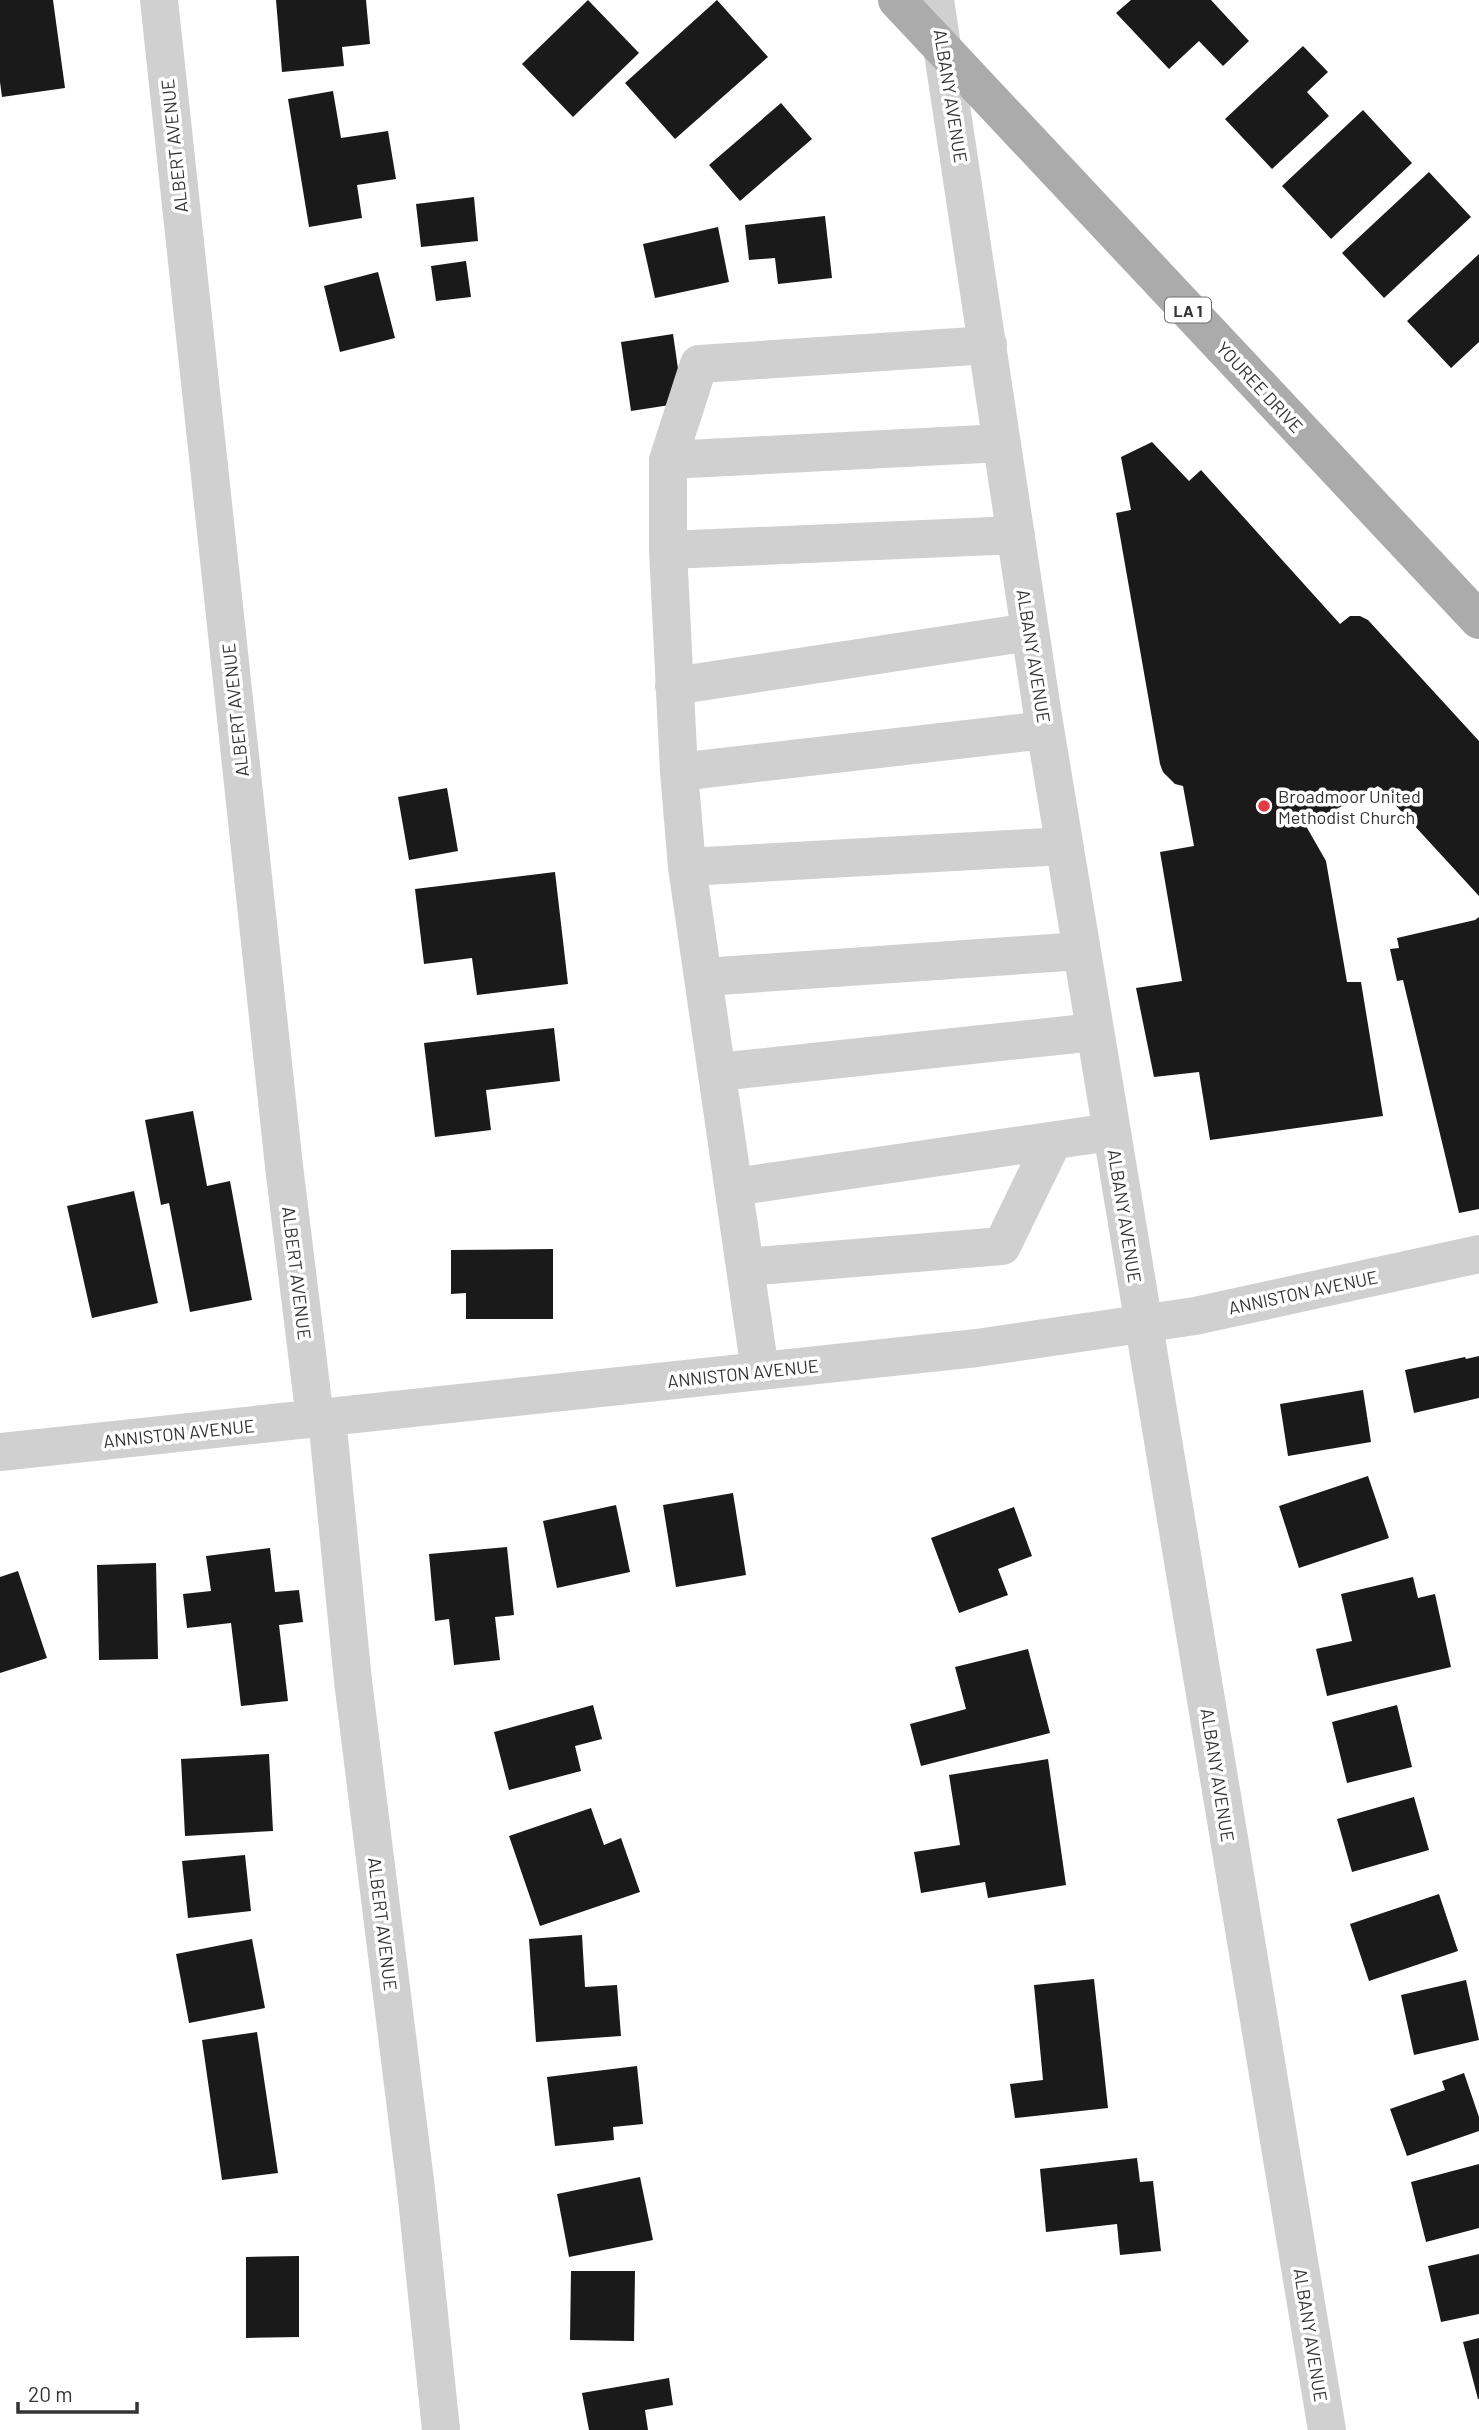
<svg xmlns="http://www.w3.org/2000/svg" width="1479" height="2430" font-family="Barlow,sans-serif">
  <rect width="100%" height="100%" fill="#fff"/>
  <!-- building -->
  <path fill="#1a1a1a" d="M0,0H53L65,88L2,97L0,82Z
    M276,0H366L370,44L342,47L344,66L282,72Z
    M588,0L639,53L573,117L522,64Z
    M717,0L768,57L675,139L625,83Z
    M1131,0H1211L1249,41L1223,66L1199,41L1169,69L1116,13Z
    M1303,46L1328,72L1307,92L1329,116L1272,169L1225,119Z
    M333,91L341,138L388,131L396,179L357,185L362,218L309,227L288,99Z
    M781,103L812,139L740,201L709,165Z
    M1363,110L1412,163L1331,239L1282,186Z
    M1429,172L1471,217L1384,298L1342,253Z
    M474,197L478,241L421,247L416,204Z
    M825,216L832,278L778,284L775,258L749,260L745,225Z
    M718,227L729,282L655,298L643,244Z
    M1479,254V342L1451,368L1407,321Z
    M466,261L471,297L436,301L431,266Z
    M378,272L395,338L340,352L324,286Z
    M673,334L683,403L631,411L621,342Z
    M1152,442L1189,481L1201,470L1340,624L1350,616H1360L1368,620L1479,741V896L1378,786L1306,826L1326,861L1347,982H1361L1383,1116L1210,1140L1199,1072L1154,1077L1136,988L1182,981L1160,852L1194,846L1183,786L1175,784L1163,772L1160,764L1116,513L1131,510L1121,457Z
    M447,788L458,851L409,860L398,797Z
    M555,872L568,984L477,995L472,958L424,964L415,889Z
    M1479,917V1209L1459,1213L1403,980L1397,981L1390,949L1399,948L1397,938L1475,920Z
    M554,1028L560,1081L486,1090L491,1130L435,1137L424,1043Z
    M193,1111L207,1186L230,1181L252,1300L190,1312L169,1203L161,1205L145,1120Z
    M134,1191L158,1303L92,1318L67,1206Z
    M553,1249V1319H466V1293L451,1294V1250Z
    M1479,1356V1398L1414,1413L1405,1370L1465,1357L1466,1359Z
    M1363,1390L1371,1442L1288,1456L1280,1404Z
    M1368,1476L1389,1538L1299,1568L1279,1506Z
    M733,1493L746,1575L676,1587L663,1505Z
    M616,1505L630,1572L557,1588L543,1521Z
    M1014,1507L1032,1556L998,1569L1008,1595L959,1613L931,1538Z
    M507,1547L514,1615L495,1617L500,1660L454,1665L449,1619L435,1621L429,1554Z
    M270,1548L275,1592L299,1590L303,1622L279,1625L288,1701L241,1706L231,1623L187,1628L183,1594L211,1591L206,1556Z
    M156,1563L158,1659L99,1660L97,1565Z
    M18,1571L47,1658L0,1673V1577Z
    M1413,1577L1418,1598L1435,1594L1451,1667L1327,1696L1316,1649L1352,1641L1341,1594Z
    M1028,1649L1050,1733L921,1766L910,1724L966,1709L955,1667Z
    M593,1705L602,1739L575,1746L581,1771L509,1790L494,1732Z
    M1397,1705L1412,1767L1347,1783L1332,1722Z
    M269,1754L273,1831L185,1836L181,1759Z
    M1048,1759L1066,1885L988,1898L985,1882L921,1893L914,1852L960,1845L949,1775Z
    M1414,1797L1429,1850L1352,1872L1337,1819Z
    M591,1808L604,1845L621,1838L640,1892L540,1926L509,1836Z
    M245,1855L251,1911L188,1918L182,1861Z
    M1439,1894L1458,1951L1369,1981L1350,1924Z
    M582,1935L585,1987L617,1985L621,2036L536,2042L529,1939Z
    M252,1939L265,2008L189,2023L176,1954Z
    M1094,1979L1108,2108L1015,2118L1010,2084L1043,2080L1034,1985Z
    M1466,1980L1479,2040L1414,2055L1401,1995Z
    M257,2032L278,2173L222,2180L202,2040Z
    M637,2066L643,2124L613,2127L614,2140L555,2146L547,2077Z
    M1464,2073L1479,2117V2131L1407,2156L1390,2109L1445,2090L1442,2081Z
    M1137,2158L1140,2182L1153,2181L1161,2251L1120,2255L1117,2224L1046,2232L1040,2169Z
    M1479,2164V2228L1426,2242L1411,2182Z
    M640,2177L653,2240L569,2257L557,2194Z
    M1479,2254V2314L1441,2322L1428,2266Z
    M299,2256V2337L246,2338V2257Z
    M571,2271H635L634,2341L570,2340Z
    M1479,2338V2399H1478L1463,2342Z
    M669,2378L673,2405L645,2410L648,2430H589L582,2393Z"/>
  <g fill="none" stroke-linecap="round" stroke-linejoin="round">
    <!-- minor -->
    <path stroke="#d0d0d0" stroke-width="38" d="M159,0L284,1166L315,1419
      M935,0L1042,710L1327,2430
      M668,460L1002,443
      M668,550L1016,535
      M674,686L1030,632
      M679,772L1045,730
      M687,867L1064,846
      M705,977L1081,951
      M718,1072L1095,1032
      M734,1187L1111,1132
      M745,1267L1002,1246L1053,1141
      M760,1371L687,867L679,772L668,550V460L699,364L988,345
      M327,1418L353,1681L416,2189L441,2430
      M0,1452L977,1348L1195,1316L1479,1254"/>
    <!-- major -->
    <path stroke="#ababab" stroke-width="38" d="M897,0L1479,620"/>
  </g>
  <!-- markers -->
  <circle fill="#e63946" stroke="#fff" stroke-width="2.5" cx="1264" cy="806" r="7"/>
  <g text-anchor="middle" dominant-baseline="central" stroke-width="7" stroke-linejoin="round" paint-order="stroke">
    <!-- shield labels -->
    <rect fill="#fff" stroke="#707070" stroke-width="2" x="1165" y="297.5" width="46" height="25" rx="5"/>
    <g font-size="16" font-weight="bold" fill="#333">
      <text x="1188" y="310">LA 1</text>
    </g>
    <!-- street labels -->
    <g font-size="18" fill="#333" stroke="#fff">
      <text transform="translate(951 96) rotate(81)">ALBANY AVENUE</text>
      <text transform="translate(174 146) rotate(-96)">ALBERT AVENUE</text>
      <text transform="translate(1260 387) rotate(47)">YOUREE DRIVE</text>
      <text transform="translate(1034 656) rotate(81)">ALBANY AVENUE</text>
      <text transform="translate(235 710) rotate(-96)">ALBERT AVENUE</text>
      <text transform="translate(1125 1216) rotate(81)">ALBANY AVENUE</text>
      <text transform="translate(297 1273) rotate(83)">ALBERT AVENUE</text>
      <text transform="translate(1303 1292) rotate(-12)">ANNISTON AVENUE</text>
      <text transform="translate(743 1373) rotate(-6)">ANNISTON AVENUE</text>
      <text transform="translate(179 1433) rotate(-6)">ANNISTON AVENUE</text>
      <text transform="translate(1218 1775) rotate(81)">ALBANY AVENUE</text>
      <text transform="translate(383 1924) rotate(83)">ALBERT AVENUE</text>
      <text transform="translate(1311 2335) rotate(81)">ALBANY AVENUE</text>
    </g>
    <!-- poi labels -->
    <g font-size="18" fill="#333" stroke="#fff" text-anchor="start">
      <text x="1278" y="796">Broadmoor United<tspan x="1278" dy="21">Methodist Church</tspan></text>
    </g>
  </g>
  <!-- scale -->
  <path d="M18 2402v10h119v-10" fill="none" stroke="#333333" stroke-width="3.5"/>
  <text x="28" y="2402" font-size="21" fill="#333333" stroke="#ffffff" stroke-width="5" paint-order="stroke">20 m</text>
</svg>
